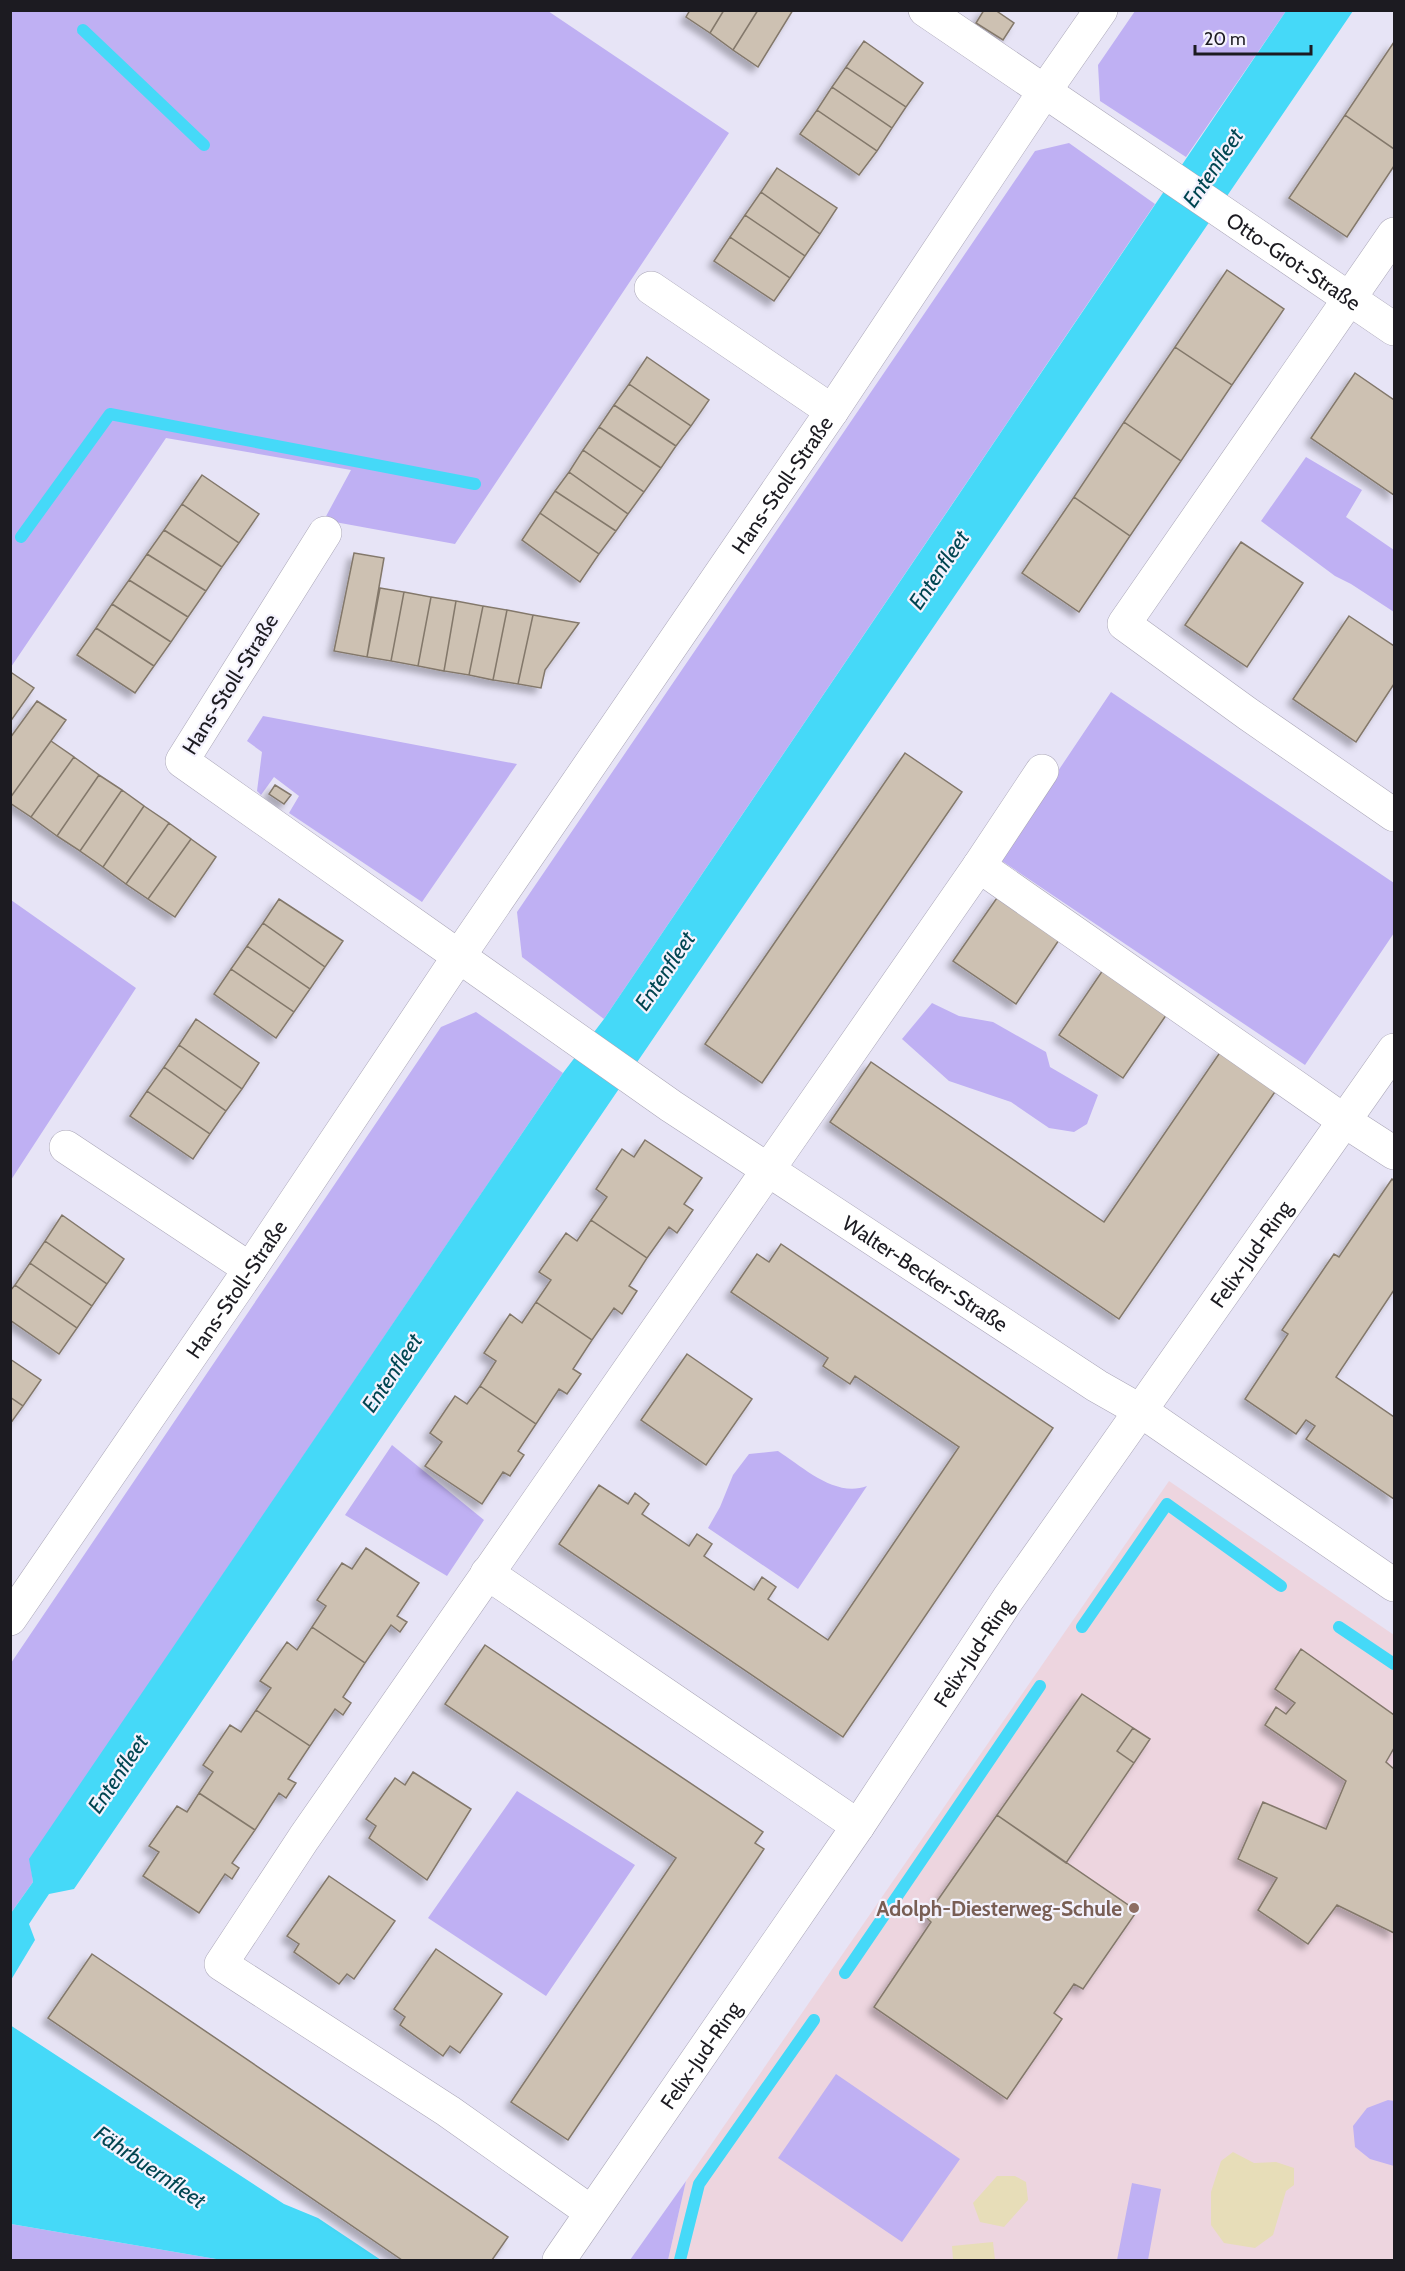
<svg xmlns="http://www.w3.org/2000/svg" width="1405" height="2271" font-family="Cabin,sans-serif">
  <defs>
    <filter id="shadow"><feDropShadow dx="-5.5" dy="5.5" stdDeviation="3" flood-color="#0004"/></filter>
  </defs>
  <rect width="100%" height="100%" fill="#e7e4f6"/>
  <!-- education -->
  <path fill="#edd5df" d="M1169,1481L1394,1635V2260H668L686,2181Z"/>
  <!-- green -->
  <path fill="#bfb0f3" d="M10,11H548L729,133L455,544L324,520L351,470L166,438L11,667Z
    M1135,11H1286L1186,157L1100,101L1098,65Z
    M1069,143L1155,204L604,1019L522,957L517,912L1035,151Z
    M1306,457L1362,490L1346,517L1394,550V612L1351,584L1335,576L1261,521Z
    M1111,692L1394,883V933L1305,1065L999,859Z
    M263,716L517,764L422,902L289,813L299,796L274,777L261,795L257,791L262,752L247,741Z
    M11,900L136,988L11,1180L10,900Z
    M932,1003L959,1016L993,1022L1046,1052L1050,1067L1098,1095L1087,1124L1074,1132L1049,1128L1011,1102L949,1081L902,1039Z
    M476,1012L563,1073L30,1859L33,1882L11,1913V1663L441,1027Z
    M392,1445L484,1520L447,1576L345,1515Z
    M778,1451C803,1467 835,1498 867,1486L798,1589L708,1528L720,1507L733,1475L749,1454Z
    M517,1791L635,1865L546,1996L428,1918Z
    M836,2074L960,2159L902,2242L778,2158Z
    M1388,2100L1394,2101V2166L1370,2159L1355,2147L1353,2126L1367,2108Z
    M686,2181L668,2260H630Z
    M1132,2183L1161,2189L1148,2260H1117Z
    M10,2224H11L222,2260H11Z"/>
  <!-- sand -->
  <path fill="#e7ddb8" d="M1233,2152L1254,2163L1276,2162L1294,2168V2185L1286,2191L1273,2235L1255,2248L1224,2243L1211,2225V2192L1221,2161Z
    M997,2176H1015L1026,2182L1028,2200L1004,2227L980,2222L973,2203Z
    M993,2242L995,2260H953L952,2246Z"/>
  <!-- water -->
  <path fill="#45d9f8" d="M1286,11H1353L74,1889L49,1894L29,1924L35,1940L11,1980V1913L33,1882L29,1859L563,1073L604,1019Z
    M10,2025L284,2204L318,2218L381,2260H222L11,2224Z"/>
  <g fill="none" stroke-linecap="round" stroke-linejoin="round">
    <!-- stream -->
    <path stroke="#45d9f8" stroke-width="12" d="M83,30L204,145
      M21,537L110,414L475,484
      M1082,1627L1167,1504L1281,1586
      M1339,1627L1394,1664
      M845,1973L1040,1686
      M680,2260L699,2184L814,2020"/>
  </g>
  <!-- building -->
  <path fill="#cdc1b2" stroke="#83786b" stroke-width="1.5" filter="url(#shadow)" d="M690,10H724L710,33L686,17Z
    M724,10H758L733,50L710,33Z
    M758,10H793L758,67L733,50Z
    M984,10H995L1014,23L1003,40L976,23Z
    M864,41L923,83L906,107L846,67Z
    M1394,42V149L1345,115Z
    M846,67L906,107L892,128L832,87Z
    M832,87L892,128L877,151L817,110Z
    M817,110L877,151L859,175L800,134Z
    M1345,115L1394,149V166L1347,237L1289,198Z
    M777,168L837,208L820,234L761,192Z
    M761,192L820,234L805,256L745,215Z
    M745,215L805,256L790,278L730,237Z
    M730,237L790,278L774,301L714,261Z
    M1227,270L1284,309L1232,385L1175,347Z
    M1175,347L1232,385L1181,461L1124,422Z
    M647,357L709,400L691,426L629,384Z
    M1355,373L1394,400V495L1311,438Z
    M629,384L691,426L676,446L614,405Z
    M614,405L676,446L661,468L599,427Z
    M1124,422L1181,461L1130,536L1074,497Z
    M599,427L661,468L644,492L583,450Z
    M583,450L644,492L628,514L569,472Z
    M569,472L628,514L616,531L555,491Z
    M202,475L259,514L239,543L182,504Z
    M555,491L616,531L599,554L540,513Z
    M1074,497L1130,536L1079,612L1022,573Z
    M182,504L239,543L222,567L164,530Z
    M540,513L599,554L580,582L522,540Z
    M164,530L222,567L206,591L147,554Z
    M1241,542L1303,583L1247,667L1185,625Z
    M354,553L384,558L367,657L334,651Z
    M147,554L206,591L188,617L129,580Z
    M129,580L188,617L171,642L112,604Z
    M380,588L404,592L391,661L367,657Z
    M404,592L431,597L418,666L391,661Z
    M431,597L456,601L444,671L418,666Z
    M456,601L483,606L469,675L444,671Z
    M112,604L171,642L154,666L96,628Z
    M483,606L507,610L493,680L469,675Z
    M507,610L533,615L518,684L493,680Z
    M533,615L579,623L545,670L541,688L518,684Z
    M1349,616L1394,646V684L1356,742L1293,699Z
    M96,628L154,666L135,693L77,655Z
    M12,673L34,688L10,722V675Z
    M37,701L66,720L10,798V738Z
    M51,741L74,757L31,817L10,803V798Z
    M905,753L962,792L762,1083L705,1044Z
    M74,757L99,775L57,836L31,817Z
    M99,775L122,790L80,851L57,836Z
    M275,785L291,795L284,804L269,794Z
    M122,790L144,806L103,867L80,851Z
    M144,806L169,823L126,884L103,867Z
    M169,823L191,839L148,899L126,884Z
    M191,839L216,857L175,917L148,899Z
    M999,895L1061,937L1016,1004L953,961Z
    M279,899L343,941L325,967L263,923Z
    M263,923L325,967L310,989L247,946Z
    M247,946L310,989L294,1012L231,969Z
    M1105,967L1169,1011L1123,1078L1059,1035Z
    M231,969L294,1012L276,1038L214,994Z
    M196,1019L259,1063L242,1089L179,1045Z
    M179,1045L242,1089L226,1111L164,1067Z
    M1223,1048L1279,1086L1119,1319L830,1122L871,1062L1104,1222Z
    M164,1067L226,1111L210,1134L147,1091Z
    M147,1091L210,1134L193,1159L130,1116Z
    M645,1140L702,1178L684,1204L693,1210L677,1233L669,1227L647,1258L591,1220L607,1197L596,1189L622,1149L634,1157Z
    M1392,1179L1394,1181V1290L1336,1377L1394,1417V1499L1306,1439L1315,1426L1306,1420L1296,1434L1245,1399L1288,1334L1282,1330L1334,1254L1339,1257Z
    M62,1215L124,1259L107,1284L45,1241Z
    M591,1220L647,1258L629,1286L637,1291L622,1314L614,1308L592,1340L536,1302L551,1280L539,1272L566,1233L577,1241Z
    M45,1241L107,1284L92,1306L30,1263Z
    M781,1244L1053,1428L843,1737L559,1544L599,1485L628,1504L635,1493L649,1504L642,1514L689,1546L697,1534L712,1544L704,1556L754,1590L762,1577L776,1587L768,1599L828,1640L959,1447L855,1376L850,1384L823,1366L828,1358L731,1292L757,1254L769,1262Z
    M30,1263L92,1306L77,1328L15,1285Z
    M15,1285L77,1328L59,1354L10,1320V1291Z
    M536,1302L592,1340L573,1369L581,1374L567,1394L559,1389L536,1424L480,1386L496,1361L484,1353L510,1314L522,1323Z
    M687,1354L752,1399L706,1465L641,1420Z
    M10,1359L41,1380L23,1406L10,1397Z
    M480,1386L536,1424L518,1451L524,1455L510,1476L503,1472L482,1504L425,1466L442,1442L430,1433L455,1396L467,1404Z
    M10,1397L23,1406L10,1424Z
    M366,1548L419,1583L397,1616L407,1622L400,1632L391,1625L365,1663L312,1627L326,1606L317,1600L342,1563L352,1569Z
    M312,1627L365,1663L343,1697L351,1703L343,1715L335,1709L310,1746L256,1710L271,1688L260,1681L287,1642L297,1650Z
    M485,1645L763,1832L755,1843L764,1849L568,2140L511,2102L676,1858L445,1704Z
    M1301,1649L1394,1715V1748L1386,1762L1394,1769V1933L1337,1905L1308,1944L1258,1910L1277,1878L1238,1859L1263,1802L1326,1829L1346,1781L1265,1725L1276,1707L1286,1714L1295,1703L1275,1689Z
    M1082,1694L1133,1728L1117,1751L1134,1763L1066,1863L997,1815Z
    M256,1710L310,1746L288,1779L296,1783L286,1798L279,1793L255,1830L199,1793L213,1772L203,1765L230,1725L241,1732Z
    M1133,1728L1150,1739L1134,1763L1117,1751Z
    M413,1772L471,1809L427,1880L369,1838L376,1826L366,1819L395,1778L405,1785Z
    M199,1793L255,1830L232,1863L239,1868L232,1879L225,1874L199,1913L143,1876L159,1852L149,1846L177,1806L187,1812Z
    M997,1815L1137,1911L1083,1989L1074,1984L1054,2013L1062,2019L1007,2099L874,2007L931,1922L926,1917Z
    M329,1876L395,1921L354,1979L347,1974L339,1984L294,1952L299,1944L287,1936Z
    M436,1949L502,1994L460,2053L450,2046L443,2056L400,2025L405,2017L394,2009Z
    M92,1954L508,2237L492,2260H402L48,2018Z"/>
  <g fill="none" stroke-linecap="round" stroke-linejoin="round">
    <!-- minor casing -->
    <g stroke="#aaa6b7" stroke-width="34">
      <g id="minor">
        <path id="s1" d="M925,10L1394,329"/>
        <path d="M1394,234L1124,624L1248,714L1394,815"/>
        <path d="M651,288L832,411"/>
        <path id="s2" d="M325,533L182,761L671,1106L1097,1386L1141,1411L1394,1585"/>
        <path d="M979,866L1346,1122L1394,1153"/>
        <path d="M66,1147L250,1269"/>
        <path d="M487,1573L858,1826"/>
        <path id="s3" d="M10,1619L250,1269L459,956L832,411L1044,92L1101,10"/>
        <path d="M591,2212L448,2111L221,1964L304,1838L979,866L1042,771"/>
        <path id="s4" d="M559,2260L858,1826L1008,1599L1394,1050"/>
      </g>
    </g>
    <!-- minor -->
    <use href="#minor" stroke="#fff" stroke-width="33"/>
  </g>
  <!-- markers -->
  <circle fill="#8d6e63" stroke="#f4f2fd" stroke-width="2" cx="1134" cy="1908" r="6"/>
  <g text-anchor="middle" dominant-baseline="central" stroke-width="4.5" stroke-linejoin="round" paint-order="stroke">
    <!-- street labels -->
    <g font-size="21" fill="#1c1b21" stroke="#f4f2fd">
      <text stroke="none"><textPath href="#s1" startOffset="446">Otto-Grot-Straße</textPath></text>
      <text stroke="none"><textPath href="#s3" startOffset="1372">Hans-Stoll-Straße</textPath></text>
      <text transform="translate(230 684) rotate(-58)">Hans-Stoll-Straße</text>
      <text stroke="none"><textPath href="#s4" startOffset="1221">Felix-Jud-Ring</textPath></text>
      <text stroke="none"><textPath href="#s2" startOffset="1172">Walter-Becker-Straße</textPath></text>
      <text stroke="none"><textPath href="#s3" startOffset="400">Hans-Stoll-Straße</textPath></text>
      <text stroke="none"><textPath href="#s4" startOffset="735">Felix-Jud-Ring</textPath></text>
      <text stroke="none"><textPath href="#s4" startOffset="249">Felix-Jud-Ring</textPath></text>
    </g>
    <!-- education labels -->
    <g font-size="21" font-weight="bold" fill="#785e54" stroke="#f4f2fd" text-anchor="end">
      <text x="1122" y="1908">Adolph-Diesterweg-Schule</text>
    </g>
    <!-- water labels -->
    <g font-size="22" font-style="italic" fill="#004551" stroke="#f4f2fd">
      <text transform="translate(1213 168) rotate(-56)">Entenfleet</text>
      <text transform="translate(939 570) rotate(-56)">Entenfleet</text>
      <text transform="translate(665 971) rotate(-56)">Entenfleet</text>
      <text transform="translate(392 1373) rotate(-56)">Entenfleet</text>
      <text transform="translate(118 1774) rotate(-56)">Entenfleet</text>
      <text transform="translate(150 2167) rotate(34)">Fährbuernfleet</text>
    </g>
  </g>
  <!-- border -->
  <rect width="1405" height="2271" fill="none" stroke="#1c1b21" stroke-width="24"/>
  <!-- scale -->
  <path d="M1195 45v9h116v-9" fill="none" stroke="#1c1b21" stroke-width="3"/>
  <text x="1204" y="45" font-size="18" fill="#1c1b21" stroke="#f4f2fd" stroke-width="4.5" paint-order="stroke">20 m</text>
</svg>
